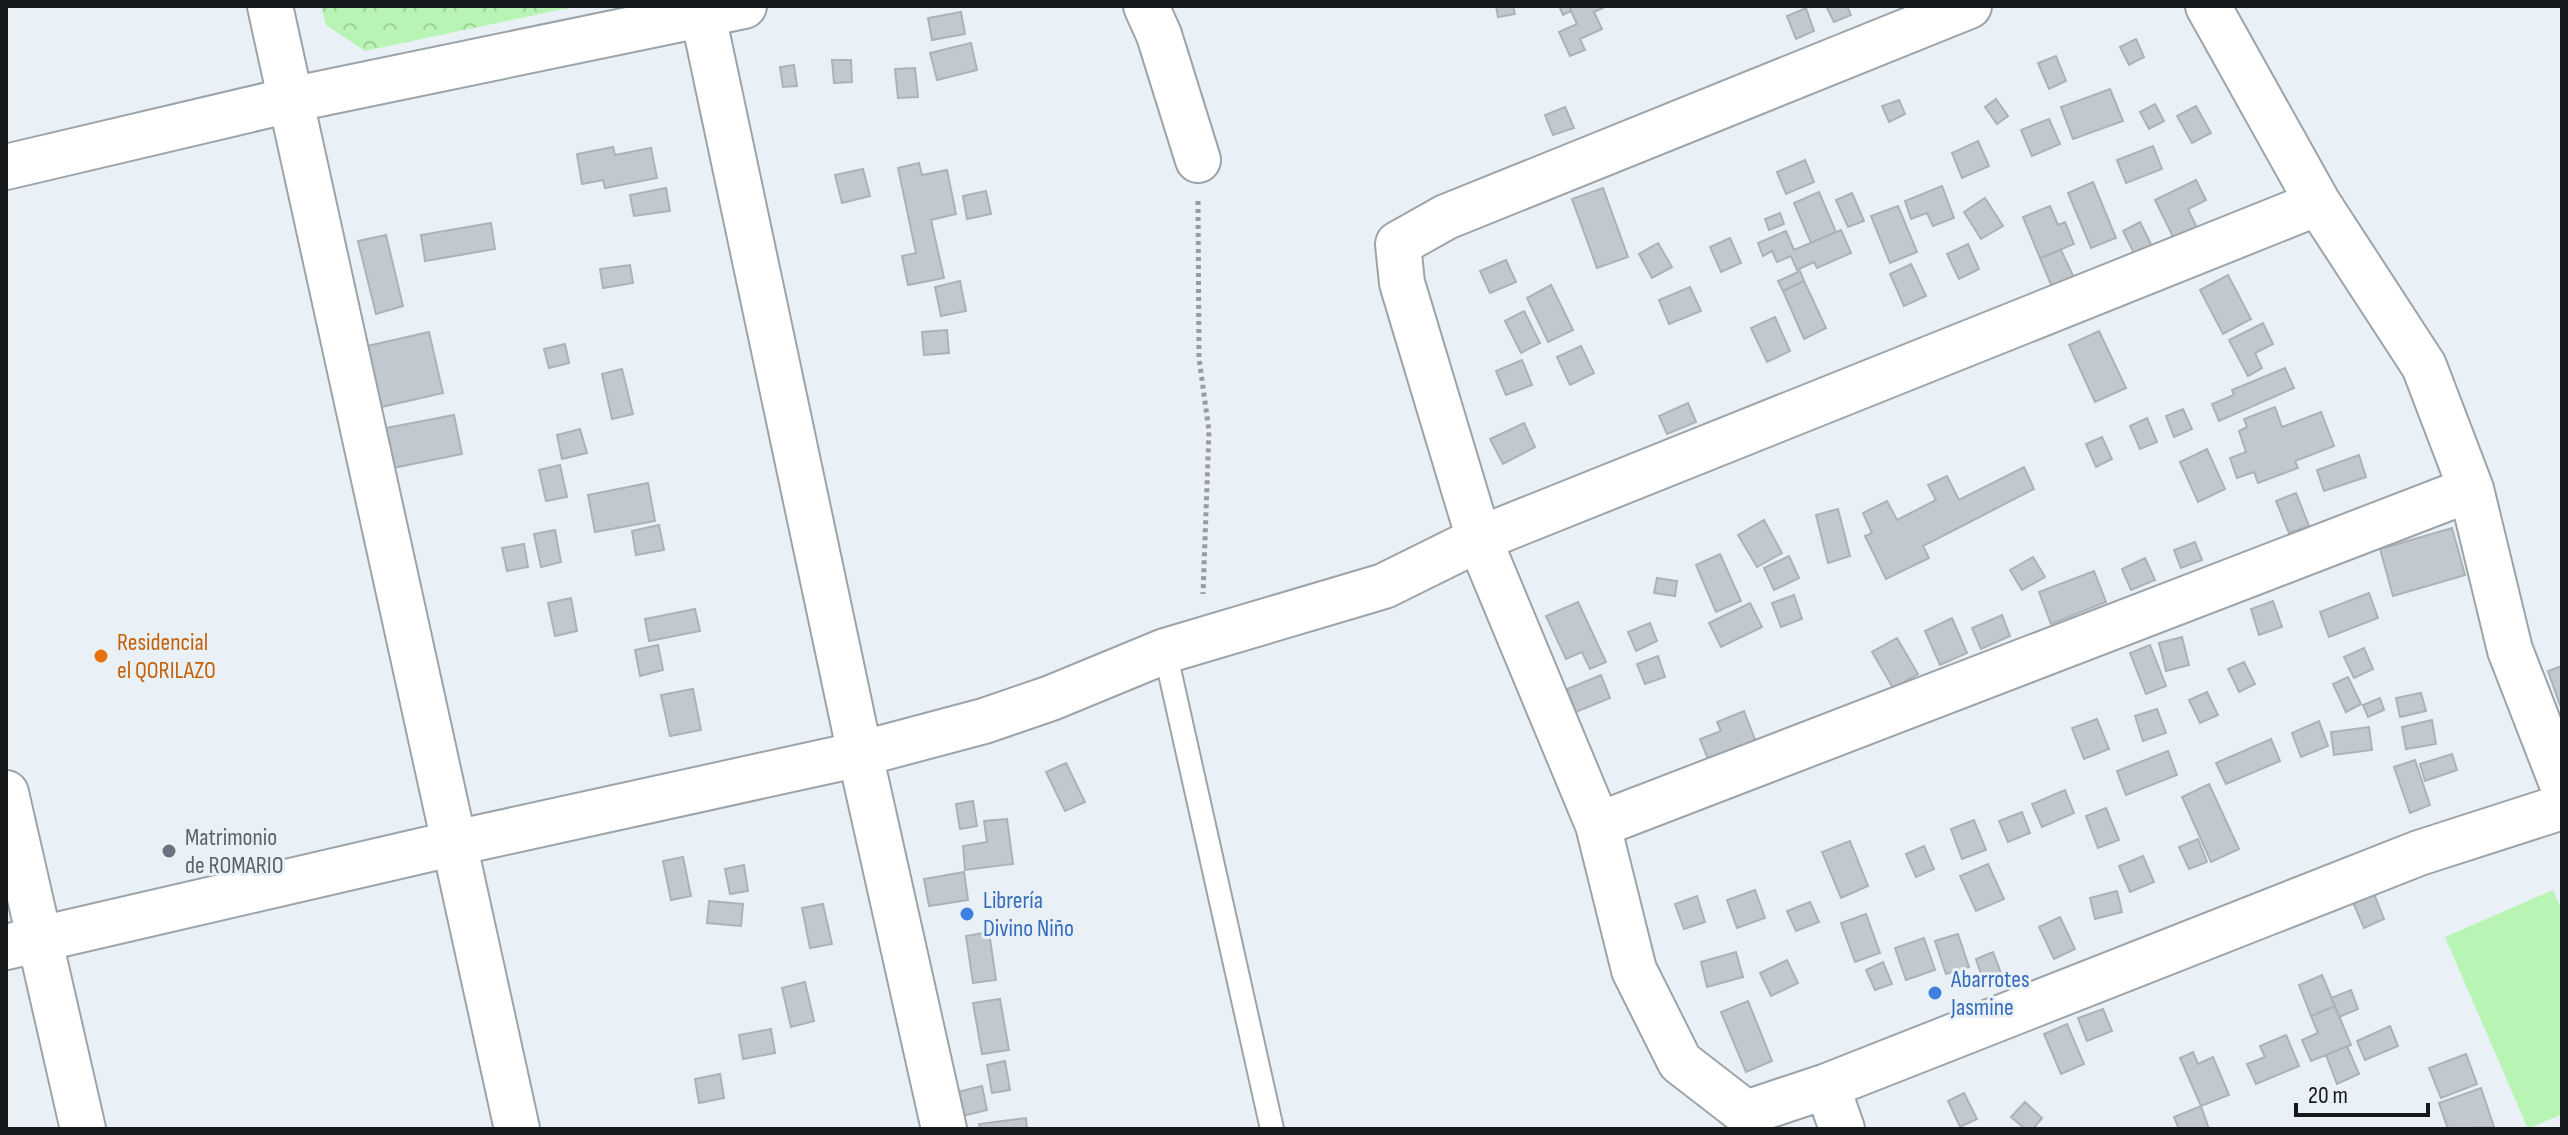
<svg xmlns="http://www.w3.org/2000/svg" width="2568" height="1135" font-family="'Sofia Sans Condensed',sans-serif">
  <defs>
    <pattern id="forest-crowns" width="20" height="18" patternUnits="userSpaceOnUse" patternTransform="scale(2)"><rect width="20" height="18" fill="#b8f4b3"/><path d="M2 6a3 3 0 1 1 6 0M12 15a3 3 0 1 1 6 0" fill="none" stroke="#9dd199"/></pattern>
  </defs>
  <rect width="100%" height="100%" fill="#e9f1f6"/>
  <!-- forest -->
  <path fill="url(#forest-crowns)" d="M321,6H578L365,51L326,25Z"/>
  <!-- garden -->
  <path fill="#b8f4b3" d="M2553,890L2562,911V1114L2528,1129L2445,937Z"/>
  <!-- building -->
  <path fill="#c2c9ce" stroke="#abb2b8" stroke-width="2" d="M1496,6H1513L1515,14L1498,17Z
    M1559,6H1569L1571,11L1563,15Z
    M1569,6H1607L1594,12L1602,29L1580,39L1585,50L1570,56L1559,32L1577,24Z
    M1826,6H1847L1851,15L1834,22Z
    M1806,8L1814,31L1796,39L1787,16Z
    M961,12L965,34L932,40L928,18Z
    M2136,39L2144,57L2129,65L2120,47Z
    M971,43L977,70L937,80L930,53Z
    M2056,56L2066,81L2049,89L2038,63Z
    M832,60H851L852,82L834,83Z
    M794,65L797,86L783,87L780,67Z
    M915,68L918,97L898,98L895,69Z
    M2110,89L2123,121L2073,139L2061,107Z
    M1996,99L2008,116L1997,124L1985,107Z
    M1899,100L1905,114L1889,122L1882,106Z
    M2155,104L2164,121L2149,129L2140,112Z
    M2196,106L2211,133L2192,143L2177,116Z
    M1565,107L1574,128L1553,135L1545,115Z
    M2049,119L2060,144L2032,156L2021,130Z
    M1978,141L1989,166L1962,178L1952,153Z
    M2153,146L2162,169L2126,183L2117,160Z
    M613,147L615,155L651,148L657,178L605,188L603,180L582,184L577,154Z
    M1805,160L1814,182L1786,194L1777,172Z
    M919,163L922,175L947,170L956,214L931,220L944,278L908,285L902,256L916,253L898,168Z
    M863,169L870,196L842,203L835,175Z
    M2196,180L2206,200L2188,209L2198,230L2175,241L2155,200Z
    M2093,182L2116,238L2091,248L2068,193Z
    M1942,186L1954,218L1933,226L1927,213L1911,219L1905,201Z
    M666,188L670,211L634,216L630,195Z
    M1603,188L1628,257L1597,268L1572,199Z
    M986,191L991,214L967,219L963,196Z
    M1819,192L1836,232L1811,243L1794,203Z
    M1852,193L1864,221L1848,227L1836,200Z
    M1985,198L2003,226L1981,239L1964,212Z
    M1898,206L1917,252L1890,263L1871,216Z
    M2050,206L2058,225L2065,222L2074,244L2040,258L2023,217Z
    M1780,213L1784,224L1769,230L1765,219Z
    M2140,222L2153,248L2136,257L2123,231Z
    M491,223L495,249L425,261L421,235Z
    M1841,230L1851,253L1817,268L1814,262L1797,270L1791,256L1777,262L1772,251L1763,256L1758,243L1786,231L1794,250Z
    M386,235L403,306L376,314L358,241Z
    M1730,238L1741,263L1721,272L1710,247Z
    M1658,243L1672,267L1652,278L1639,254Z
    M1968,244L1979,269L1959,279L1947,254Z
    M2061,250L2074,278L2052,287L2040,258Z
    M1506,260L1516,282L1490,293L1480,271Z
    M1911,264L1926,296L1904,306L1890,274Z
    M630,265L633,283L603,288L600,269Z
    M1800,271L1804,281L1783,291L1778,281Z
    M2228,275L2251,319L2223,334L2200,290Z
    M960,281L966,311L941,316L935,287Z
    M1804,281L1826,328L1804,339L1783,291Z
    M1551,285L1573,330L1548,342L1527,298Z
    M1690,287L1701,311L1669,324L1659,300Z
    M1524,311L1540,343L1521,353L1505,321Z
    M1775,317L1790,351L1767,362L1751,328Z
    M2263,323L2273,344L2255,353L2262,368L2248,376L2229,340Z
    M947,330L949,353L924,355L922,332Z
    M2099,331L2126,388L2095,402L2069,345Z
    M429,332L443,393L377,408L363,347Z
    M565,344L569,363L549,368L544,349Z
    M1581,346L1594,373L1570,385L1557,357Z
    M1522,360L1532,385L1506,395L1496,371Z
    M2285,368L2294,388L2219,421L2212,404L2234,395L2232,390Z
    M622,369L633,414L612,419L602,374Z
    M1688,403L1696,422L1667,434L1659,416Z
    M2275,407L2282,427L2321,412L2334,446L2295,461L2298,468L2258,483L2254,472L2237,478L2230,458L2246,452L2239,431L2247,427L2244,419Z
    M2183,409L2192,429L2174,437L2166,416Z
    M454,415L462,454L393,468L386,428Z
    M2147,418L2157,442L2140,449L2130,426Z
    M1524,423L1535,447L1503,464L1490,439Z
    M580,429L587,453L562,459L557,435Z
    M2102,437L2112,459L2096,467L2086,444Z
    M2207,449L2225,489L2198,502L2180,462Z
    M2359,455L2366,477L2324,491L2317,470Z
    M560,465L567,497L546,501L539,470Z
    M2024,467L2034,489L1923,546L1929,558L1886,579L1865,536L1872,533L1863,513L1887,501L1897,520L1936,500L1928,485L1947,476L1959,500Z
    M648,483L655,521L595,532L588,495Z
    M2296,493L2309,526L2289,533L2276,501Z
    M1838,509L1850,556L1828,563L1816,515Z
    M1764,520L1782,553L1757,567L1738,535Z
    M659,525L664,550L636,555L632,531Z
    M2452,528L2465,575L2393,596L2380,549Z
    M555,530L561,562L541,567L534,534Z
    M2195,542L2202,560L2181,568L2174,550Z
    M524,544L528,567L507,571L502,548Z
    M1720,554L1741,601L1716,612L1696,565Z
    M1789,556L1799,578L1774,590L1764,568Z
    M2033,557L2045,577L2022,590L2010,570Z
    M2145,558L2155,580L2131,590L2122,569Z
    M2094,571L2106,602L2051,624L2039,592Z
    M1657,578L1677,581L1675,596L1654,593Z
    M2369,593L2378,618L2329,637L2320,612Z
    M1794,595L1802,619L1781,627L1772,603Z
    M571,598L577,631L555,636L548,603Z
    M2273,601L2282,627L2259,635L2251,609Z
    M1578,602L1606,662L1590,669L1582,652L1566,659L1546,616Z
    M1750,603L1762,627L1721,647L1709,623Z
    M695,609L700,631L649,641L645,619Z
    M2002,615L2010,636L1981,649L1972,628Z
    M1952,618L1967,653L1940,665L1925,631Z
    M1650,623L1657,641L1636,651L1628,632Z
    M2182,637L2189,665L2166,671L2159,643Z
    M1897,638L1918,674L1893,688L1872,652Z
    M658,645L663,670L640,676L635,650Z
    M2150,645L2166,686L2146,694L2130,653Z
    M2364,648L2373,669L2354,678L2344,657Z
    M1658,656L1665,677L1645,684L1637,664Z
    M2244,662L2255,684L2239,692L2228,669Z
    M2562,666V704L2560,705L2548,671Z
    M1601,675L1610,698L1576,712L1567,689Z
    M2348,677L2361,704L2346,712L2333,684Z
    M693,689L701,730L670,736L661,695Z
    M2207,692L2218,715L2200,723L2189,700Z
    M2421,693L2426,711L2400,717L2396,698Z
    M2380,698L2384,710L2368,717L2363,705Z
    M2157,709L2166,733L2143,741L2135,716Z
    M1744,711L1757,745L1710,764L1700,739L1721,731L1717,722Z
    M2097,719L2109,749L2084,759L2072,728Z
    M2432,720L2436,744L2406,749L2402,727Z
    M2319,721L2328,746L2301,757L2292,733Z
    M2369,727L2372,750L2334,755L2331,732Z
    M2271,739L2280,761L2226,784L2216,763Z
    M2168,751L2177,775L2126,795L2117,771Z
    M2452,754L2457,770L2425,781L2420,764Z
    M2415,760L2430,805L2410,813L2394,767Z
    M1066,763L1085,802L1065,811L1046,772Z
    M2209,784L2239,849L2211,862L2182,797Z
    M2065,790L2074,813L2042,827L2032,804Z
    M973,801L977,826L960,829L956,804Z
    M2106,808L2119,840L2098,848L2086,816Z
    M2022,812L2030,833L2008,842L1999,821Z
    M1007,819L1013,864L965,870L963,846L987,842L984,821Z
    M1974,820L1986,850L1962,859L1951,829Z
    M2198,839L2207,862L2189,869L2179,847Z
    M1850,841L1868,886L1841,898L1822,852Z
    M1924,846L1934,869L1916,877L1906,854Z
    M2143,856L2154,882L2130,892L2119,866Z
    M683,857L691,896L671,900L663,861Z
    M1988,864L2004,899L1976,911L1960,876Z
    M744,865L748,891L730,894L725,869Z
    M964,872L968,900L929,906L924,879Z
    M1755,890L1765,918L1737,928L1727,900Z
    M2117,891L2122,912L2095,919L2090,898Z
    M2373,891L2384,919L2364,928L2352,900Z
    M1697,896L1705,922L1684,929L1675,904Z
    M709,901L743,904L741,926L707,923Z
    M1810,902L1819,922L1796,931L1787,911Z
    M823,904L832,944L810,948L802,908Z
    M1866,914L1880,953L1855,962L1841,923Z
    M2060,917L2075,949L2054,959L2039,927Z
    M989,932L996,980L973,983L966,936Z
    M1958,934L1969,967L1946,974L1935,941Z
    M1924,938L1935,970L1906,980L1895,948Z
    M1736,952L1743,977L1707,987L1701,962Z
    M1993,952L2001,973L1983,980L1976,959Z
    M1787,960L1798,983L1771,996L1760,973Z
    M1883,962L1892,984L1875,990L1866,970Z
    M2322,975L2335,1006L2311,1016L2299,985Z
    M805,982L814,1021L791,1027L782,988Z
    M2351,990L2358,1009L2339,1017L2331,998Z
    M1000,999L1009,1050L982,1054L973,1003Z
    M1748,1001L1772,1061L1746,1072L1721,1012Z
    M2335,1006L2351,1045L2311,1061L2302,1040L2318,1033L2311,1016Z
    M2103,1009L2112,1031L2087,1041L2078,1018Z
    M2067,1024L2084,1064L2061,1074L2044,1034Z
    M2390,1026L2398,1046L2365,1060L2357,1041Z
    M771,1029L775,1053L743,1059L739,1035Z
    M2286,1035L2299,1066L2256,1084L2247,1064L2265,1057L2260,1046Z
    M2347,1046L2359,1074L2337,1084L2326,1055Z
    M2193,1052L2198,1064L2213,1057L2229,1095L2201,1106L2180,1058Z
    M2466,1054L2477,1084L2441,1098L2429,1068Z
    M1005,1061L1010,1090L992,1093L987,1065Z
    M720,1074L724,1098L699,1103L695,1079Z
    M982,1086L987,1110L954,1118L949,1094Z
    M2481,1088L2494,1127L2448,1129L2439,1103Z
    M1964,1093L1977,1119L1960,1127L1948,1101Z
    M2025,1102L2042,1118L2033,1129H2025L2011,1117Z
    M2201,1106L2209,1129H2179L2174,1117Z
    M1026,1118L1027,1129H980L979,1124Z"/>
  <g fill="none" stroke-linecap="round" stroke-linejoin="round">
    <!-- service casing -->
    <g stroke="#9da4a9" stroke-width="26">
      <path id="service" d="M1165,651L1272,1129"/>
    </g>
    <!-- minor casing -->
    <g stroke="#9da4a9" stroke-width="48">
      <path id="minor" d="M270,6L517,1129
        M701,6L860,754L944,1129
        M1146,6L1159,35L1198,160
        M1969,6L1446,217L1398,244L1402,283L1479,539L1598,825L1634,970L1680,1062L1746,1113L1827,1086L2419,853L2562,807
        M2208,6L2318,203L2424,366L2471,489L2510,650L2562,784
        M6,167L290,100L744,6
        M6,793L83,1129
        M1598,825L2471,489
        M6,947L455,843L860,754L984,721L1051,698L1165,651L1384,586L1479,539L2318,203
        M1827,1086L1842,1129"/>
    </g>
    <!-- path -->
    <path stroke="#979da1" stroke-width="5" stroke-dasharray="4 4" stroke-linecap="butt" d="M1198,201L1199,358L1209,431L1203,594"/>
    <!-- service -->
    <use href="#service" stroke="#fff" stroke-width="22"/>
    <!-- minor -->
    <use href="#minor" stroke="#fff" stroke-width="44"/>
  </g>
  <!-- markers -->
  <circle fill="#e8710a" stroke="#e9f1f6" stroke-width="3" cx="101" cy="656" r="8"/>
  <circle fill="#6b7280" stroke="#e9f1f6" stroke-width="3" cx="169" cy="851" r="8"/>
  <g fill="#3f7fe0" stroke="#e9f1f6" stroke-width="3">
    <circle cx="967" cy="914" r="8"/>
    <circle cx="1935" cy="993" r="8"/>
  </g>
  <g text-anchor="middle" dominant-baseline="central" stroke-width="6" stroke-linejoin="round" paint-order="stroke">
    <!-- food labels -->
    <g font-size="24" fill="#c56008" stroke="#e9f1f6" text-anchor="start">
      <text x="117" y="642">Residencial<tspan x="117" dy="28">el QORILAZO</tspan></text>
    </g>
    <!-- worship labels -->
    <g font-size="24" fill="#5b616d" stroke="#e9f1f6" text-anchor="start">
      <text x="185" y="837">Matrimonio<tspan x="185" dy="28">de ROMARIO</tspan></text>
    </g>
    <!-- shop labels -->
    <g font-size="24" fill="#366cbe" stroke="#e9f1f6" text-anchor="start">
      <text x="983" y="900">Librería<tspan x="983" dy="28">Divino Niño</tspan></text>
      <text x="1951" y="979">Abarrotes<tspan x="1951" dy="28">Jasmine</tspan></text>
    </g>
  </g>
  <!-- border -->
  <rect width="2568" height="1135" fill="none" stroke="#16191b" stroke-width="16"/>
  <!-- scale -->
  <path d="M2296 1103v12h132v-12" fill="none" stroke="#16191b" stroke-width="4"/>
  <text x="2308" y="1103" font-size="24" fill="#16191b" stroke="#e9f1f6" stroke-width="6" paint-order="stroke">20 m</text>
</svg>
